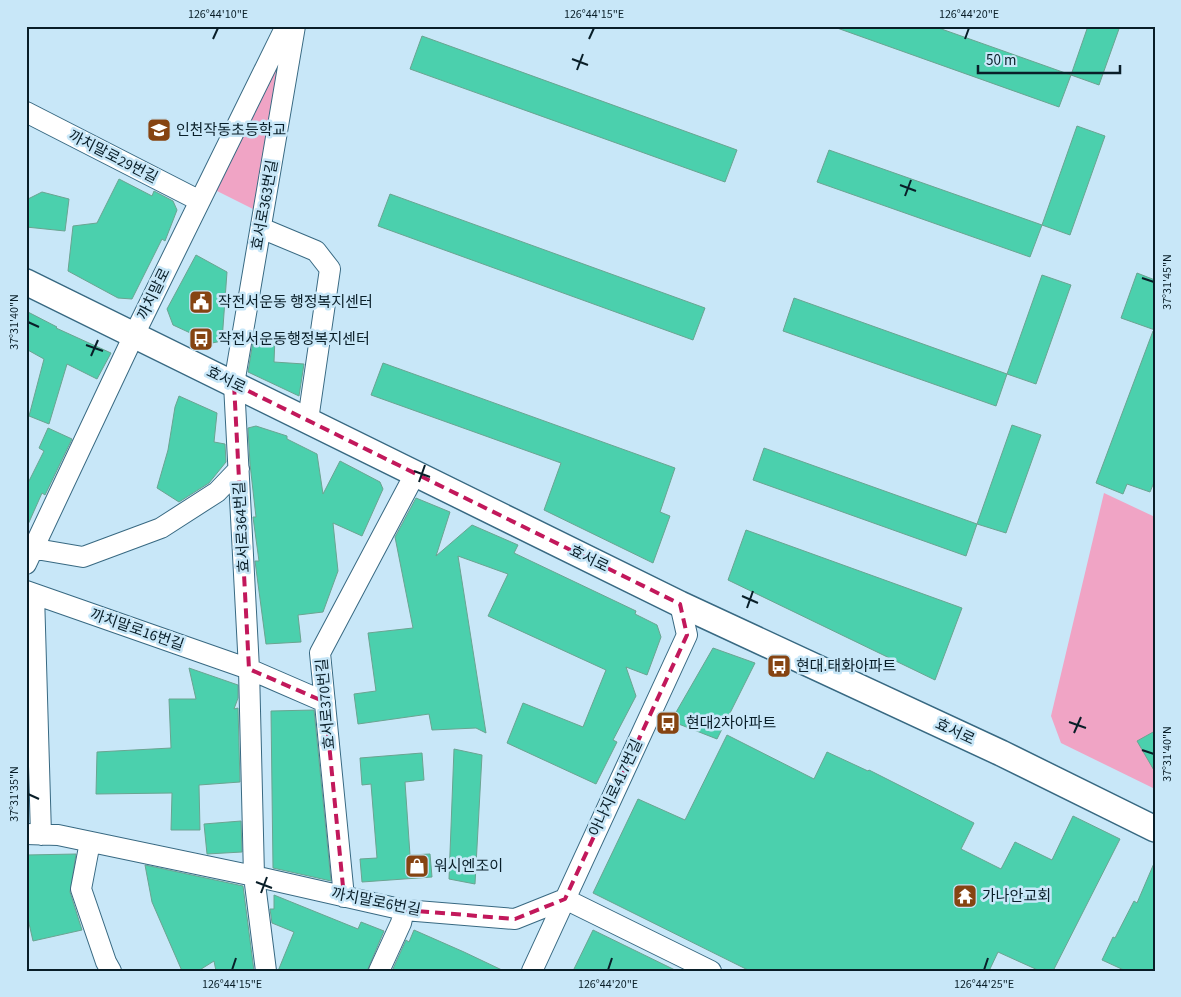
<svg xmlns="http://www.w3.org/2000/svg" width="1181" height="997" font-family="'Source Sans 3','Noto Sans KR',sans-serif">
  <rect width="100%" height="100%" fill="#c8e7f8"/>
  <!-- green -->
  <path fill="#f0a4c5" d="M282,57L255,210L213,189L240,141Z
    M1104,493L1155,517V789L1061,743L1051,716Z"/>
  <!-- building -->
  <path fill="#4bd0ad" stroke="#6aa491" d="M837,26H933L1071,75L1059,107L837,28Z
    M1088,26H1120L1099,85L1071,75Z
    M422,36L737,150L725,182L410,69Z
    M1077,126L1105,136L1070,235L1042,225Z
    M829,150L1042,225L1030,257L817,182Z
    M119,179L152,196L154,191L173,201L177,210L165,241L162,239L132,299L118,298L68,271L73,226L97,223Z
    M42,192L69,199L65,231L26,227V200Z
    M390,194L705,308L693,340L378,226Z
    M196,255L227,272L222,341L212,343L173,325L167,309Z
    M1137,273L1155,280V330L1121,318Z
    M1042,275L1071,285L1036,384L1007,374Z
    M794,298L1007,374L996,406L783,331Z
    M26,311L57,327L56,328L111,353L97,379L67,364L49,424L29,416L44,359L26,349Z
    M1153,331H1155V480L1150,492L1127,484L1123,494L1096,483Z
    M254,335L275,337L274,362L304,364L299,396L248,372Z
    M383,363L675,468L660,512L670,516L653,563L544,510L561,463L371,395Z
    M179,396L217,413L214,442L225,444L226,462L209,483L179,502L157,488L168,450L175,407Z
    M1012,425L1041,435L1006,533L977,524Z
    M256,426L287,436V439L317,454L323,494L340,461L380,482L383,489L362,536L333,523L338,571L323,612L298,615L301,642L266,644L255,561H259L253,517H256L250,464L248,428Z
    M48,428L72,439L45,495L42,493L26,529V487L44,451L39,448Z
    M764,448L977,524L966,556L753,480Z
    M416,498L450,512L436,556L472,525L518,545L514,553L636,611L635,614L657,625L661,637L647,675L626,667L636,696L613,740L617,742L596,784L507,743L523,703L583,727L606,670L488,616L508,574L458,556L486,733L476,728L432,730L429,714L358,724L354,694L376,691L368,633L413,628L395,537Z
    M746,530L962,608L935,680L728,580Z
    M713,648L755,663L717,739L671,721Z
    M189,668L238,685V698L234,709L238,708L240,782L199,785L200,830H171L172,793L96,794L97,752L171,748L169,699H196Z
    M314,710L331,881L273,868L271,711Z
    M1155,731V772L1137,741Z
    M727,735L814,779L827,752L868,771L869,770L974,823L961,849L1001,869L1015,842L1052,860L1073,816L1120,839L1053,971H1040L998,952L989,971H750L593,893L638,799L685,820Z
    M454,749L482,755L475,884L449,879Z
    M422,753L424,780L405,782L410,855L430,854L432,877L362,882L360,859L377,858L371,784L362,785L360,758Z
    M241,821L242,852L207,854L204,824Z
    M76,854L70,892L82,930L33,941L26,910V855Z
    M1155,861V971H1126L1102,960L1113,937L1115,938L1134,901L1137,903Z
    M145,865L243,886L254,971H216L214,961L198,971H182L152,902Z
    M274,895L358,929L361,922L384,931L367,971H278L294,932L272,923L270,909H274Z
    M414,930L464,952L504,971H392L406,940L409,942Z
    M593,930L677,971H573Z"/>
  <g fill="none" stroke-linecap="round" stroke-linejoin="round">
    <!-- minor casing -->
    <g stroke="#386982" stroke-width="22">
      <path id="minor" d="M26,112L200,201
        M261,228L316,251L330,269L308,420
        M33,550H42L83,557L161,528L217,492L239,469
        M26,564L134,335L286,26
        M26,591L249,669L325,702
        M34,594L41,835
        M26,834L58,835L254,876L404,910L515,919L565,899L711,971
        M90,842L81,889L106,962L111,971
        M344,897L320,653L415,474
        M266,971L254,876L249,669L234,384L295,26
        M379,971L401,923L404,910
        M532,971L687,635L680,604"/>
    </g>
    <!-- tertiary casing -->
    <g stroke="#386982" stroke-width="28">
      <path id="tertiary" d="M26,282L680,604L1001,753L1155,829"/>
    </g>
    <!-- minor -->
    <use href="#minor" stroke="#fff" stroke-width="20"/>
    <!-- tertiary -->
    <use href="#tertiary" stroke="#fff" stroke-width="25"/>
  </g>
  <!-- marked area -->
  <path fill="none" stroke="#c2185b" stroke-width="4" stroke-dasharray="10 6" stroke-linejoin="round" d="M234,384L680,604L687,635L565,899L515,919L404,910L344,897L325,702L249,669Z"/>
  <!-- ticks -->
  <path fill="none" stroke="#091e28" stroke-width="2" d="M213,39L218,28M589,39L594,28M965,39L969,28M572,59L588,65M577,70L583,54M900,185L916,191M905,196L911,180M1142,278L1154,282M28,322L39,327M86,345L103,351M91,356L98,340M414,471L430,477M419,482L425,465M742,596L758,603M747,608L753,591M1069,722L1086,728M1074,733L1081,717M1142,750L1154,754M28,794L39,799M256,882L272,888M261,893L267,877M232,970L236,958M608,970L612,958M984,970L988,958"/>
  <!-- icons -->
  <defs>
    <g id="school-square" transform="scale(1.25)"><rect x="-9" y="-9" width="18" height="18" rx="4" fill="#864412" stroke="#c8e7f8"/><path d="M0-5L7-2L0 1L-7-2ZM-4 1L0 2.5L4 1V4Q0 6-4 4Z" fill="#fff"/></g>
    <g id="civic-square" transform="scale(1.25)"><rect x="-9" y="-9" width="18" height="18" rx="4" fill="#864412" stroke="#c8e7f8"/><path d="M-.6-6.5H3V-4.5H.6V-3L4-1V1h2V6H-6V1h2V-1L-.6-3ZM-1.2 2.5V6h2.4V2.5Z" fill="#fff"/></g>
    <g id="bus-square" transform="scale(1.25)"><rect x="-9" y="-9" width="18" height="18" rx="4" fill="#864412" stroke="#c8e7f8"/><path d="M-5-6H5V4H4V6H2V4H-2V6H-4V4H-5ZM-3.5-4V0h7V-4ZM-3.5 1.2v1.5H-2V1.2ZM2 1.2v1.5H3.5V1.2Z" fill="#fff"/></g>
    <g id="shop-square" transform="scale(1.25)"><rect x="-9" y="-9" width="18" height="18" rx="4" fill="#864412" stroke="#c8e7f8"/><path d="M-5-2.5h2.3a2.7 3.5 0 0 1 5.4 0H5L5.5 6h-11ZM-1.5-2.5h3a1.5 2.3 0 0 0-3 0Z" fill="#fff"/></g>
    <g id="temple-square" transform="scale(1.25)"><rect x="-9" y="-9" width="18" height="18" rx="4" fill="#864412" stroke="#c8e7f8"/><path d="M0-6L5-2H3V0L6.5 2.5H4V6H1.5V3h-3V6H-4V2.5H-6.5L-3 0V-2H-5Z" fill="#fff"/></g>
  </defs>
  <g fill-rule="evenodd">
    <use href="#school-square" x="159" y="130"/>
    <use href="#civic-square" x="201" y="302"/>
    <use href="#bus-square" x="201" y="339"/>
    <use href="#bus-square" x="779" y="666"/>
    <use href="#bus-square" x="668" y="723"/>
    <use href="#shop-square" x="417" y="866"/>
    <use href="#temple-square" x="965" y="896"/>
  </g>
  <g text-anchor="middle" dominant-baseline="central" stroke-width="5" stroke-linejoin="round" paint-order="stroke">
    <!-- poi labels -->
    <g font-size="15" fill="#091e28" stroke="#c8e7f8" text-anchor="start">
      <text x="176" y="130">인천작동초등학교</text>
      <text x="218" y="302">작전서운동 행정복지센터</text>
      <text x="218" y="339">작전서운동행정복지센터</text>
      <text x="796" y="666">현대.태화아파트</text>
      <text x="686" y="723">현대2차아파트</text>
      <text x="434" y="866">워시엔조이</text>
      <text x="982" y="896">가나안교회</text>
    </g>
    <!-- street labels -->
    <g font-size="15" fill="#091e28" stroke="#c8e7f8">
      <text transform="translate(113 157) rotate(27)">까치말로29번길</text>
      <text transform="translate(265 205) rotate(-80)">효서로363번길</text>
      <text transform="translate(154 294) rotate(-64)">까치말로</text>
      <text transform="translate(226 380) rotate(26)">효서로</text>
      <text transform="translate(242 527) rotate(-93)">효서로364번길</text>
      <text transform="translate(589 559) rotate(26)">효서로</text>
      <text transform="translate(137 630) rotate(19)">까치말로16번길</text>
      <text transform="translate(326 704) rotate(-95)">효서로370번길</text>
      <text transform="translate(955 732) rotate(25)">효서로</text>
      <text transform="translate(616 788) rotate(-65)">아나지로417번길</text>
      <text transform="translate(376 902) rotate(11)">까치말로6번길</text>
    </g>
  </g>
  <!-- border -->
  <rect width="1181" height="997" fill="none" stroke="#c8e7f8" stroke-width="55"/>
  <!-- scale -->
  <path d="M978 65v8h142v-8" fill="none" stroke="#091e28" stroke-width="2.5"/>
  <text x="986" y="65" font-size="15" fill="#091e28" stroke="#c8e7f8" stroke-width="4" paint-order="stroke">50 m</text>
  <rect x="28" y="28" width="1126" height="942" fill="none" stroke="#091e28" stroke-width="2"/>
  <g font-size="12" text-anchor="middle" fill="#091e28">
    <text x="218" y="18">126°44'10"E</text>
    <text x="594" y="18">126°44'15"E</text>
    <text x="969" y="18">126°44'20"E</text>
    <text transform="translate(1167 282) rotate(-90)" y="4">37°31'45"N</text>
    <text transform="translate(14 322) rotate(-90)" y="4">37°31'40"N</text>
    <text transform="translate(1167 754) rotate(-90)" y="4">37°31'40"N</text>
    <text transform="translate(14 794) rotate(-90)" y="4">37°31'35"N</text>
    <text x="232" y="988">126°44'15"E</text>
    <text x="608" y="988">126°44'20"E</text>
    <text x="984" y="988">126°44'25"E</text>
  </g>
</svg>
